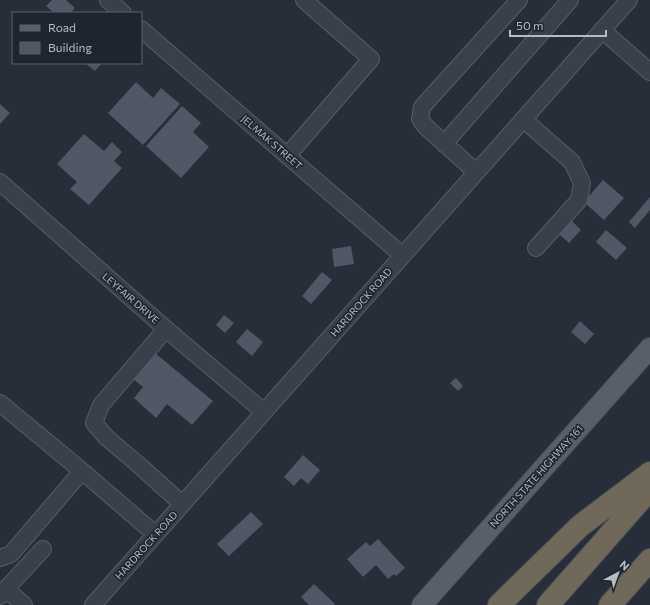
<svg xmlns="http://www.w3.org/2000/svg" width="650" height="605" font-family="Commissioner,sans-serif">
  <rect width="100%" height="100%" fill="#272e3a"/>
  <!-- building -->
  <path fill="#505865" d="M52,0H66L75,8L71,13H54L46,6Z
    M85,63H102L95,71Z
    M136,82L153,98L161,88L180,104L143,145L108,113Z
    M0,104L10,113L0,124Z
    M182,106L201,123L193,132L209,147L181,178L146,146Z
    M84,134L104,151L112,142L122,152L114,161L122,168L89,205L70,189L77,182L57,164Z
    M603,180L624,198L604,220L584,202Z
    M650,197V210L635,228L629,222Z
    M571,220L581,230L569,243L558,233Z
    M606,230L627,248L616,260L596,242Z
    M351,246L354,264L334,267L332,249Z
    M322,272L332,280L311,304L302,296Z
    M224,315L234,323L225,333L216,325Z
    M580,321L594,334L585,344L571,332Z
    M247,329L263,342L252,356L236,342Z
    M155,353L213,401L192,425L167,404L156,418L134,398L143,387L133,379Z
    M456,378L463,386L458,391L450,383Z
    M303,455L320,470L308,484L301,478L294,486L284,477Z
    M251,512L263,524L229,556L217,544Z
    M378,539L405,568L396,576L394,574L388,579L376,565L363,577L347,559L366,542L370,546Z
    M314,584L335,604L334,605H309L301,597Z"/>
  <g fill="none" stroke-linecap="round" stroke-linejoin="round">
    <!-- minor casing -->
    <g stroke="#585e69" stroke-width="18">
      <path id="minor" d="M108,0L123,13
        M141,29L402,255
        M602,30L650,72
        M523,119L572,162L582,183L579,200L536,248
        M444,144L570,0
        M287,156L371,59L304,0
        M476,172L426,127L420,119L422,107L519,0
        M0,182L166,329L264,412
        M166,329L101,405L94,423L107,438L140,466L182,504
        M0,403L82,471
        M0,558L11,554L82,471L155,534
        M6,589L43,549
        M0,596L6,589L24,605
        M93,605L629,0"/>
    </g>
    <!-- major casing -->
    <g stroke="#434954" stroke-width="22">
      <path id="major" d="M422,605L650,348"/>
    </g>
    <!-- highway casing -->
    <g stroke="#454b56" stroke-width="24">
      <path id="highway" d="M499,605L580,526L650,473
        M548,605L650,489
        M610,605L650,560"/>
    </g>
    <!-- minor -->
    <use href="#minor" stroke="#3a404b" stroke-width="16"/>
    <!-- major -->
    <use href="#major" stroke="#585f6b" stroke-width="20"/>
    <!-- highway -->
    <use href="#highway" stroke="#706858" stroke-width="22"/>
  </g>
  <g text-anchor="middle" dominant-baseline="central" stroke-width="3.5" stroke-linejoin="round" paint-order="stroke">
    <!-- street labels -->
    <g font-size="10" fill="#b6bbc6" stroke="#1f2530">
      <text transform="translate(272 142) rotate(41)">JELMAK STREET</text>
      <text transform="translate(131 298) rotate(41)">LEYFAIR DRIVE</text>
      <text transform="translate(361 302) rotate(-49)">HARDROCK ROAD</text>
      <text transform="translate(536 476) rotate(-48)">NORTH STATE HIGHWAY 161</text>
      <text transform="translate(146 545) rotate(-48)">HARDROCK ROAD</text>
    </g>
  </g>
  <!-- legend -->
  <rect x="12" y="12" width="130" height="52" fill="#1f2530" stroke="#5b616c"/>
  <rect x="20" y="25" width="20" height="6" fill="#585f6b" stroke="#5b616c"/>
  <text x="48" y="32" font-size="12" fill="#b6bbc6">Road</text>
  <rect x="20" y="42" width="20" height="12" fill="#505865" stroke="#5b616c"/>
  <text x="48" y="52" font-size="12" fill="#b6bbc6">Building</text>
  <!-- north arrow -->
  <g transform="translate(618 573) rotate(41)" stroke="#1f2530" stroke-width="3" paint-order="stroke">
  <path d="M0-3L7 15L0 10L-7 15Z" fill="#b6bbc6"/>
  <text y="-6" font-size="11" font-weight="bold" text-anchor="middle" fill="#b6bbc6">N</text>
  </g>
  <!-- scale -->
  <path d="M510 30v6h96v-6" fill="none" stroke="#b6bbc6" stroke-width="2"/>
  <text x="516" y="30" font-size="12" fill="#b6bbc6" stroke="#1f2530" stroke-width="3" paint-order="stroke">50 m</text>
</svg>
